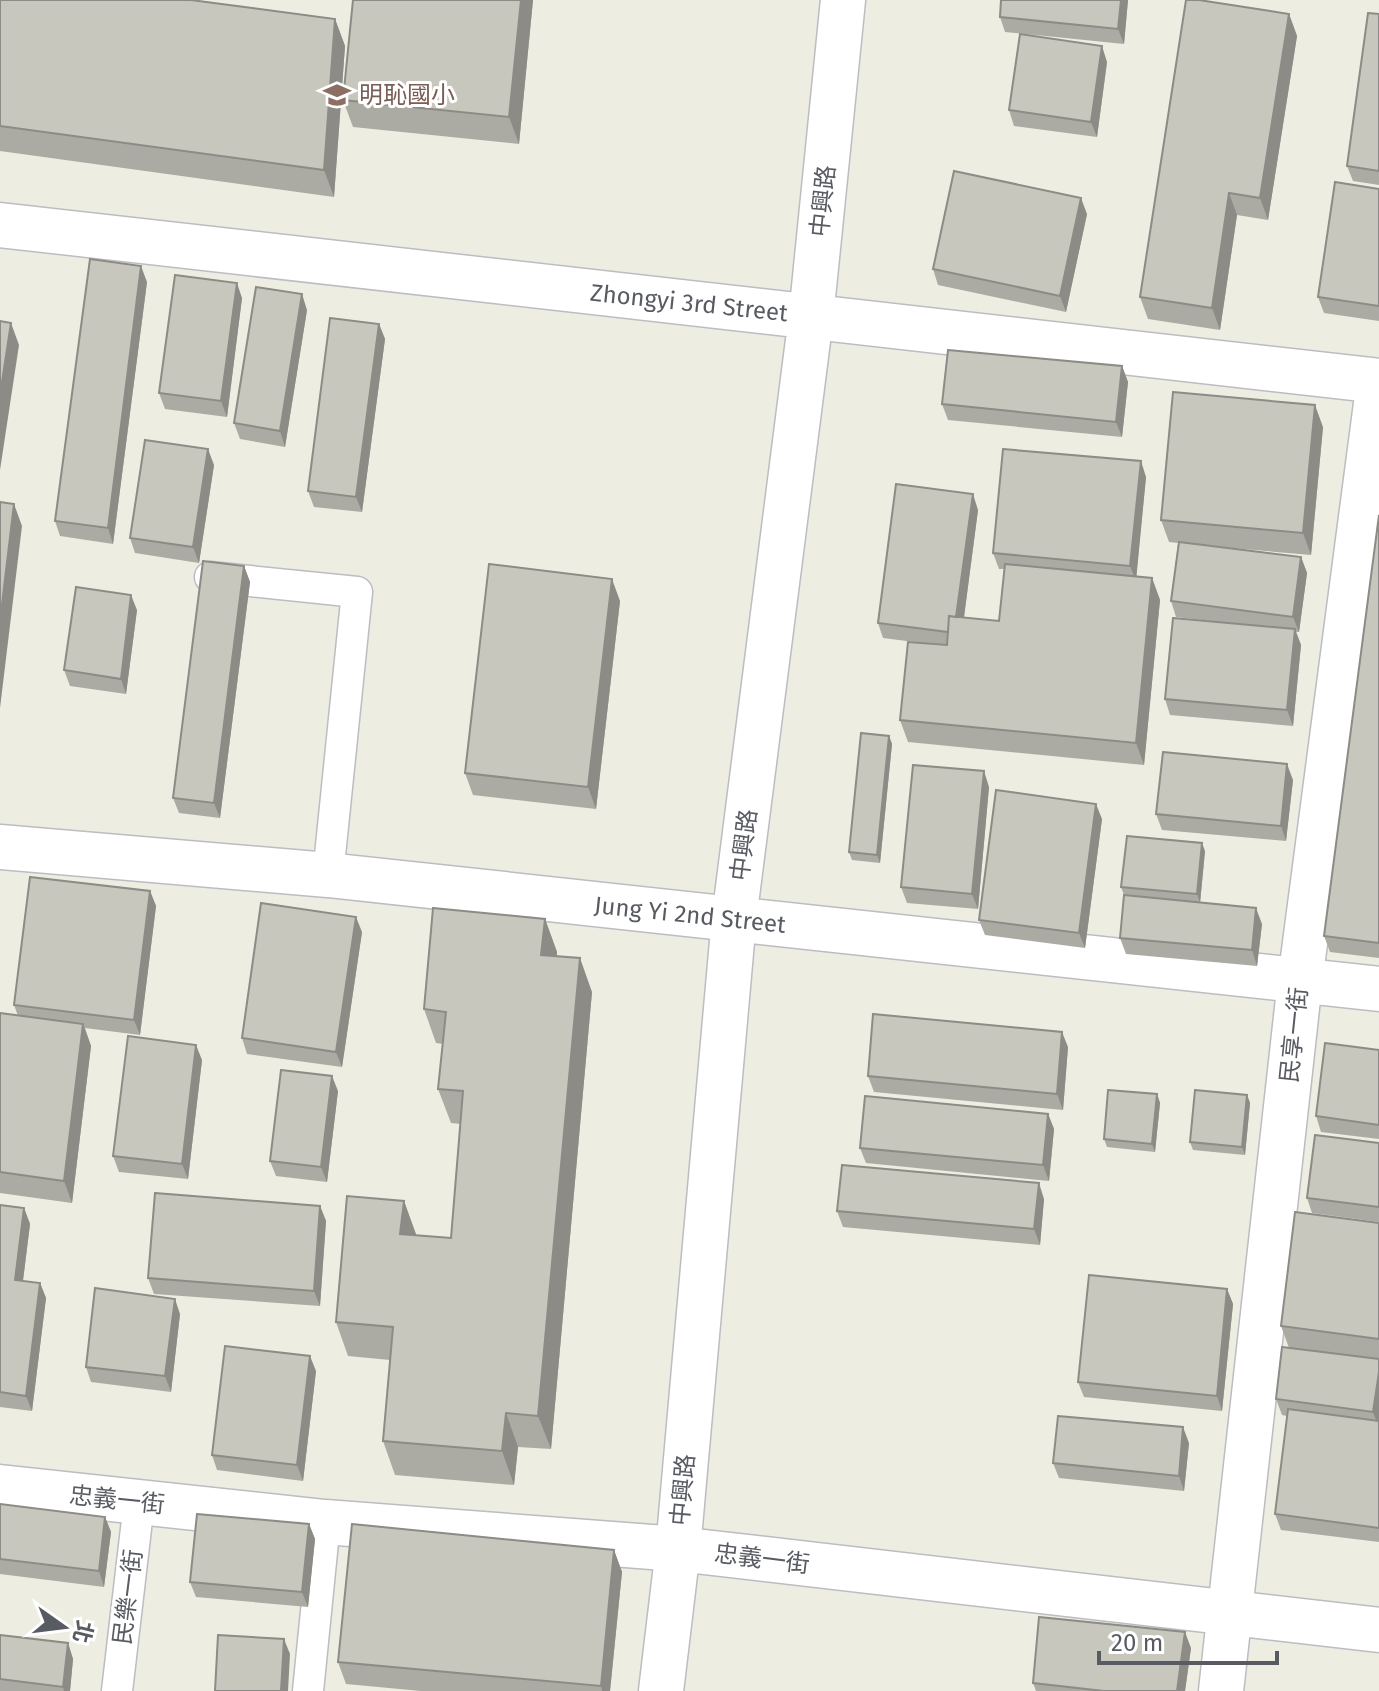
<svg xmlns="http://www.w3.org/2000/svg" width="1379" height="1691" font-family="'Fira Sans','Noto Sans TC',sans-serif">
  <rect width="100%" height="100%" fill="#edede1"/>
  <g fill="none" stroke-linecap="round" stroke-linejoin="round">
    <!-- service casing -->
    <g stroke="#bbbdc3" stroke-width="33">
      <path id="service" d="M210,577L357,592L328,875
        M117,1691L139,1503
        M308,1691L325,1522"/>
    </g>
    <!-- minor casing -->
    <g stroke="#bbbdc3" stroke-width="47">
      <path id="minor" d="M0,225L1379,381
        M0,847L328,875L1379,989
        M0,1487L325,1522L678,1549L1379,1630
        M661,1691L678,1549L734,919L811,317L843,0
        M1221,1691L1300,981L1379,381"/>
    </g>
    <!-- service -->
    <use href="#service" stroke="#fff" stroke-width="30"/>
    <!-- minor -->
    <use href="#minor" stroke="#fff" stroke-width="44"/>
  </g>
  <!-- wall -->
  <path fill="#acaba3" d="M0,0L335,19L345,46L334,197L0,151Z
    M353,0H533L519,144L353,127L343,100Z
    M1128,0L1124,44L1005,32L1000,17Z
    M1289,14L1297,36L1268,220L1237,215L1220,330L1148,319L1140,297Z
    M1379,14V185L1353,181L1347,166Z
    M1107,62L1097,137L1014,126L1009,110Z
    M1379,189V321L1324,313L1318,297Z
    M1087,214L1066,312L938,285L933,269Z
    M147,282L113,544L60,536L55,521Z
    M242,298L227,417L165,409L159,393Z
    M307,310L285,447L240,439L234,423Z
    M379,324L385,339L362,512L314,507L308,491Z
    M1122,366L1128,382L1122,437L948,420L942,404Z
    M1323,427L1311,555L1220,547L1301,557L1307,573L1299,632H1296L1301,645L1293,726L1170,715L1165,699L1228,623L1176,617L1171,601L1178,543L1169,542L1161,520Z
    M214,465L199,563L135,553L130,538Z
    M1146,477L1136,577L1152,578L1160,600L1144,765L908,742L900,720L922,643L883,638L878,623L978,510L964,618L999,621L1004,569H999L993,553Z
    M1379,515V958L1330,952L1324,936Z
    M244,566L250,582L220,818L179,813L173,798Z
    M620,601L596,809L473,795L465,773Z
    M137,610L126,694L70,686L64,670Z
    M889,736L892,744L880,863L852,860L849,852Z
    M1293,780L1286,841L1162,830L1156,814Z
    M989,787L978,909L907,903L901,887Z
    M1102,819L1085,948L985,935L979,920Z
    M1205,851L1200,903L1124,895L1121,887Z
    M150,891L156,906L140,1035L85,1028L91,1046L72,1203L0,1193V1013L18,1016L14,1005Z
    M545,919L557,952V956L592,992L551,1449L518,1447L514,1485L395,1475L383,1441L390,1360L348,1356L336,1322L404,1201L416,1236L451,1238L461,1124L451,1123L438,1089L443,1044L436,1043L424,1009Z
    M1262,924L1257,966L1126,954L1120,938Z
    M362,932L342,1067L247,1054L242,1038Z
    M1068,1047L1063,1110L874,1092L868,1076Z
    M1379,1050V1139L1321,1132L1316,1116Z
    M202,1060L188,1179L119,1172L113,1156Z
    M338,1091L327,1182L276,1176L270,1161Z
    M1157,1094L1160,1103L1155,1152L1107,1147L1104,1139Z
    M1247,1095L1250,1103L1245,1155L1193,1150L1190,1142Z
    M1048,1114L1054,1129L1049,1181L866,1163L860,1148Z
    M1379,1143V1222L1312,1213L1307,1198Z
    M1044,1199L1040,1245L843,1227L837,1211Z
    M0,1205L24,1208L30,1224L23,1281L40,1283L46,1298L32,1411L0,1407Z
    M320,1206L326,1221L320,1306L154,1294L148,1278Z
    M1379,1223V1542L1281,1530L1275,1514L1287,1416L1282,1415L1276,1399L1289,1348L1281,1326Z
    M1227,1289L1233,1304L1222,1411L1084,1397L1078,1382Z
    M180,1314L171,1392L91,1382L86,1367Z
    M316,1371L303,1481L217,1470L212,1455Z
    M1189,1443L1184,1491L1059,1478L1053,1463Z
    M0,1504L105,1517L111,1532L104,1587L0,1574Z
    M309,1524L315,1539L308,1607L196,1597L190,1582Z
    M614,1550L622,1572L610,1691H421L346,1684L338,1662Z
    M0,1635L68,1643L73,1659L70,1691H0Z
    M1191,1648L1185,1691H1036L1033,1683Z"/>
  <!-- shaded-wall -->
  <path fill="#8c8b85" d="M521,0H533L519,144L509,117Z
    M1121,0H1128L1124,44L1118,29Z
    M1289,14L1297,36L1268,220L1260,198Z
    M335,19L345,46L334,197L324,170Z
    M1102,46L1107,62L1097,137L1091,122Z
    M1229,193L1237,215L1220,330L1212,308Z
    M1081,198L1087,214L1066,312L1060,296Z
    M141,266L147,282L113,544L108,528Z
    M237,283L242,298L227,417L221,401Z
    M302,294L307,310L285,447L280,431Z
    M11,323L19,345L0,470V395Z
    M379,324L385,339L362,512L356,497Z
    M1122,366L1128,382L1122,437L1116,422Z
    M1315,405L1323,427L1311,555L1303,533Z
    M208,449L214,465L199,563L193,547Z
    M1141,461L1146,477L1136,581L1130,566Z
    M973,494L978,510L961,639L956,623Z
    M14,504L22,526L0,708V621Z
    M1301,557L1307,573L1299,632L1293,617Z
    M244,566L250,582L220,818L214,803Z
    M1152,578L1160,600L1144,765L1136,743Z
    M612,579L620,601L596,809L588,787Z
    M131,595L137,610L126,694L121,679Z
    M1295,629L1301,645L1293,726L1287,710Z
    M889,736L892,744L880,863L877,855Z
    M1287,764L1293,780L1286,841L1281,826Z
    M984,771L989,787L978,909L972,894Z
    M1096,804L1102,819L1085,948L1079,933Z
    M1202,843L1205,851L1200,903L1197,894Z
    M150,891L156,906L140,1035L134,1020Z
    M1256,908L1262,924L1257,966L1252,950Z
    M356,917L362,932L342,1067L336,1052Z
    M545,919L557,952L553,989L541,955Z
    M580,958L592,992L551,1449L538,1416Z
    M83,1024L91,1046L72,1203L64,1181Z
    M1062,1032L1068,1047L1063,1110L1057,1094Z
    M196,1045L202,1060L188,1179L182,1164Z
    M332,1076L338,1091L327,1182L321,1167Z
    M1157,1094L1160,1103L1155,1152L1152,1144Z
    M1247,1095L1250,1103L1245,1155L1242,1147Z
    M1048,1114L1054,1129L1049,1181L1043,1165Z
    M1039,1183L1044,1199L1040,1245L1034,1229Z
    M404,1201L416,1234L413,1268L400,1234Z
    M320,1206L326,1221L320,1306L314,1291Z
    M24,1208L30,1224L21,1296L15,1280Z
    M40,1283L46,1298L32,1411L26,1396Z
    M1227,1289L1233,1304L1222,1411L1217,1396Z
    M175,1299L180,1314L171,1392L165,1376Z
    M310,1356L316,1371L303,1481L297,1465Z
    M1379,1372V1428L1373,1412Z
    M506,1413L518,1447L514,1485L502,1451Z
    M1183,1427L1189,1443L1184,1491L1179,1476Z
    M105,1517L111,1532L104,1587L99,1571Z
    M309,1524L315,1539L308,1607L302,1592Z
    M614,1550L622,1572L610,1691H602L601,1686Z
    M1185,1632L1191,1648L1185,1691H1177Z
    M284,1639L290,1654L288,1691H281Z
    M68,1643L73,1659L70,1691H64L63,1687Z"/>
  <!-- building -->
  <path fill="#c8c7be" stroke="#8c8b85" stroke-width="2" d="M0,0H191L335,19L324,170L0,126Z
    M353,0H521L509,117L343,100Z
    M1001,0H1121L1118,29L1000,17Z
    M1186,0H1199L1289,14L1260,198L1229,193L1212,308L1140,297Z
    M1368,13L1379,14V171L1347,166Z
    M1020,34L1102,46L1091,122L1009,110Z
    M954,171L1081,198L1060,296L933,269Z
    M1335,182L1379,189V306L1318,297Z
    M90,259L141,266L108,528L55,521Z
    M175,275L237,283L221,401L159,393Z
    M256,287L302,294L280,431L234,423Z
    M330,318L379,324L356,497L308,491Z
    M0,321L11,323L0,395Z
    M948,350L1122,366L1116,422L942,404Z
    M1173,392L1315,405L1303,533L1161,520Z
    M145,440L208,449L193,547L130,538Z
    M1003,449L1141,461L1130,566L993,553Z
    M896,484L973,494L956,617L949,616L948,632L878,623Z
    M0,502L14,504L0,621Z
    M1379,515V943L1324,936Z
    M1179,542L1301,557L1293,617L1171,601Z
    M203,561L244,566L214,803L173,798Z
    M489,564L612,579L588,787L465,773Z
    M1005,564L1152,578L1136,743L900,720L908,642L947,645L949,616L999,621Z
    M76,587L131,595L121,679L64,670Z
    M1173,618L1295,629L1287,710L1165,699Z
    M861,733L889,736L877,855L849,852Z
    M1163,752L1287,764L1281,826L1156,814Z
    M913,765L984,771L972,894L901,887Z
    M996,790L1096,804L1079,933L979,920Z
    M1127,836L1202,843L1197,894L1121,887Z
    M30,877L150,891L134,1020L14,1005Z
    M1124,895L1256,908L1252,950L1120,938Z
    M261,903L356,917L336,1052L242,1038Z
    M433,908L545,919L541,955L580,958L538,1416L506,1413L502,1451L383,1441L393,1327L336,1322L347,1196L404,1201L400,1234L451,1238L463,1091L438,1089L446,1012L424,1009Z
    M0,1013L83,1024L64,1181L0,1172Z
    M873,1014L1062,1032L1057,1094L868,1076Z
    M128,1036L196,1045L182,1164L113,1156Z
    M1325,1043L1379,1050V1125L1316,1116Z
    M281,1070L332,1076L321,1167L270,1161Z
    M1108,1090L1157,1094L1152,1144L1104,1139Z
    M1195,1090L1247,1095L1242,1147L1190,1142Z
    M865,1096L1048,1114L1043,1165L860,1148Z
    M1315,1135L1379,1143V1207L1307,1198Z
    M842,1165L1039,1183L1034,1229L837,1211Z
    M155,1193L320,1206L314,1291L148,1278Z
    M0,1205L24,1208L15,1280L40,1283L26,1396L0,1392Z
    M1295,1212L1379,1223V1339L1281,1326Z
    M1089,1275L1227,1289L1217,1396L1078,1382Z
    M95,1288L175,1299L165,1376L86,1367Z
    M225,1346L310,1356L297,1465L212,1455Z
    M1282,1347L1379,1359V1372L1373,1412L1276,1399Z
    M1288,1409L1379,1421V1528L1275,1514Z
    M1058,1416L1183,1427L1179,1476L1053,1463Z
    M0,1504L105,1517L99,1571L0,1559Z
    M197,1514L309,1524L302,1592L190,1582Z
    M352,1524L614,1550L601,1686L338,1662Z
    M1039,1617L1185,1632L1177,1691H1104L1033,1683Z
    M0,1635L68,1643L63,1687L0,1679Z
    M218,1635L284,1639L281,1691H215Z"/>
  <!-- icons -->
  <defs>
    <g id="school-bare" transform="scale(2.16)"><path d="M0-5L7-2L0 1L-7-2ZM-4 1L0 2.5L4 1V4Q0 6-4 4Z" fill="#8d6e63" stroke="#fff" stroke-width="2.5" paint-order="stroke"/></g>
  </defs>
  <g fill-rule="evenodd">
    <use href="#school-bare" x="337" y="95"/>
  </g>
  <g text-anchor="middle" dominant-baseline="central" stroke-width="6" stroke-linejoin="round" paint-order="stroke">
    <!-- education labels -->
    <g font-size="24" fill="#785e54" stroke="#fff" text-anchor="start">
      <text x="359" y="95">明恥國小</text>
    </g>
    <!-- street labels -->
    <g font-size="24" fill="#595b62" stroke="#fff">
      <text transform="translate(823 201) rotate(-84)">中興路</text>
      <text transform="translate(689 303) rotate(6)">Zhongyi 3rd Street</text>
      <text transform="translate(744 845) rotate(-83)">中興路</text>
      <text transform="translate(690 915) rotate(6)">Jung Yi 2nd Street</text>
      <text transform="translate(1294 1035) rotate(-84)">民享一街</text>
      <text transform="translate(683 1490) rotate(-85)">中興路</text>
      <text transform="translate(117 1500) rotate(6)">忠義一街</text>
      <text transform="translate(762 1559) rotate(7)">忠義一街</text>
      <text transform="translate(128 1597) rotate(-83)">民樂一街</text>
    </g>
  </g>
  <!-- north arrow -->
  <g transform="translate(64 1627) rotate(104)" stroke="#ffffff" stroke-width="6" paint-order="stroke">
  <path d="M0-6L14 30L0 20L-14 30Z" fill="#595b62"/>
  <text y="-12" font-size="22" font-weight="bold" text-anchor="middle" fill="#595b62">北</text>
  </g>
  <!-- scale -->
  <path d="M1099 1651v12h178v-12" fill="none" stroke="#595b62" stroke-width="4"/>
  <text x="1111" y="1651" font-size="24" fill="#595b62" stroke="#ffffff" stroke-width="6" paint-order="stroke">20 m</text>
</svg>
